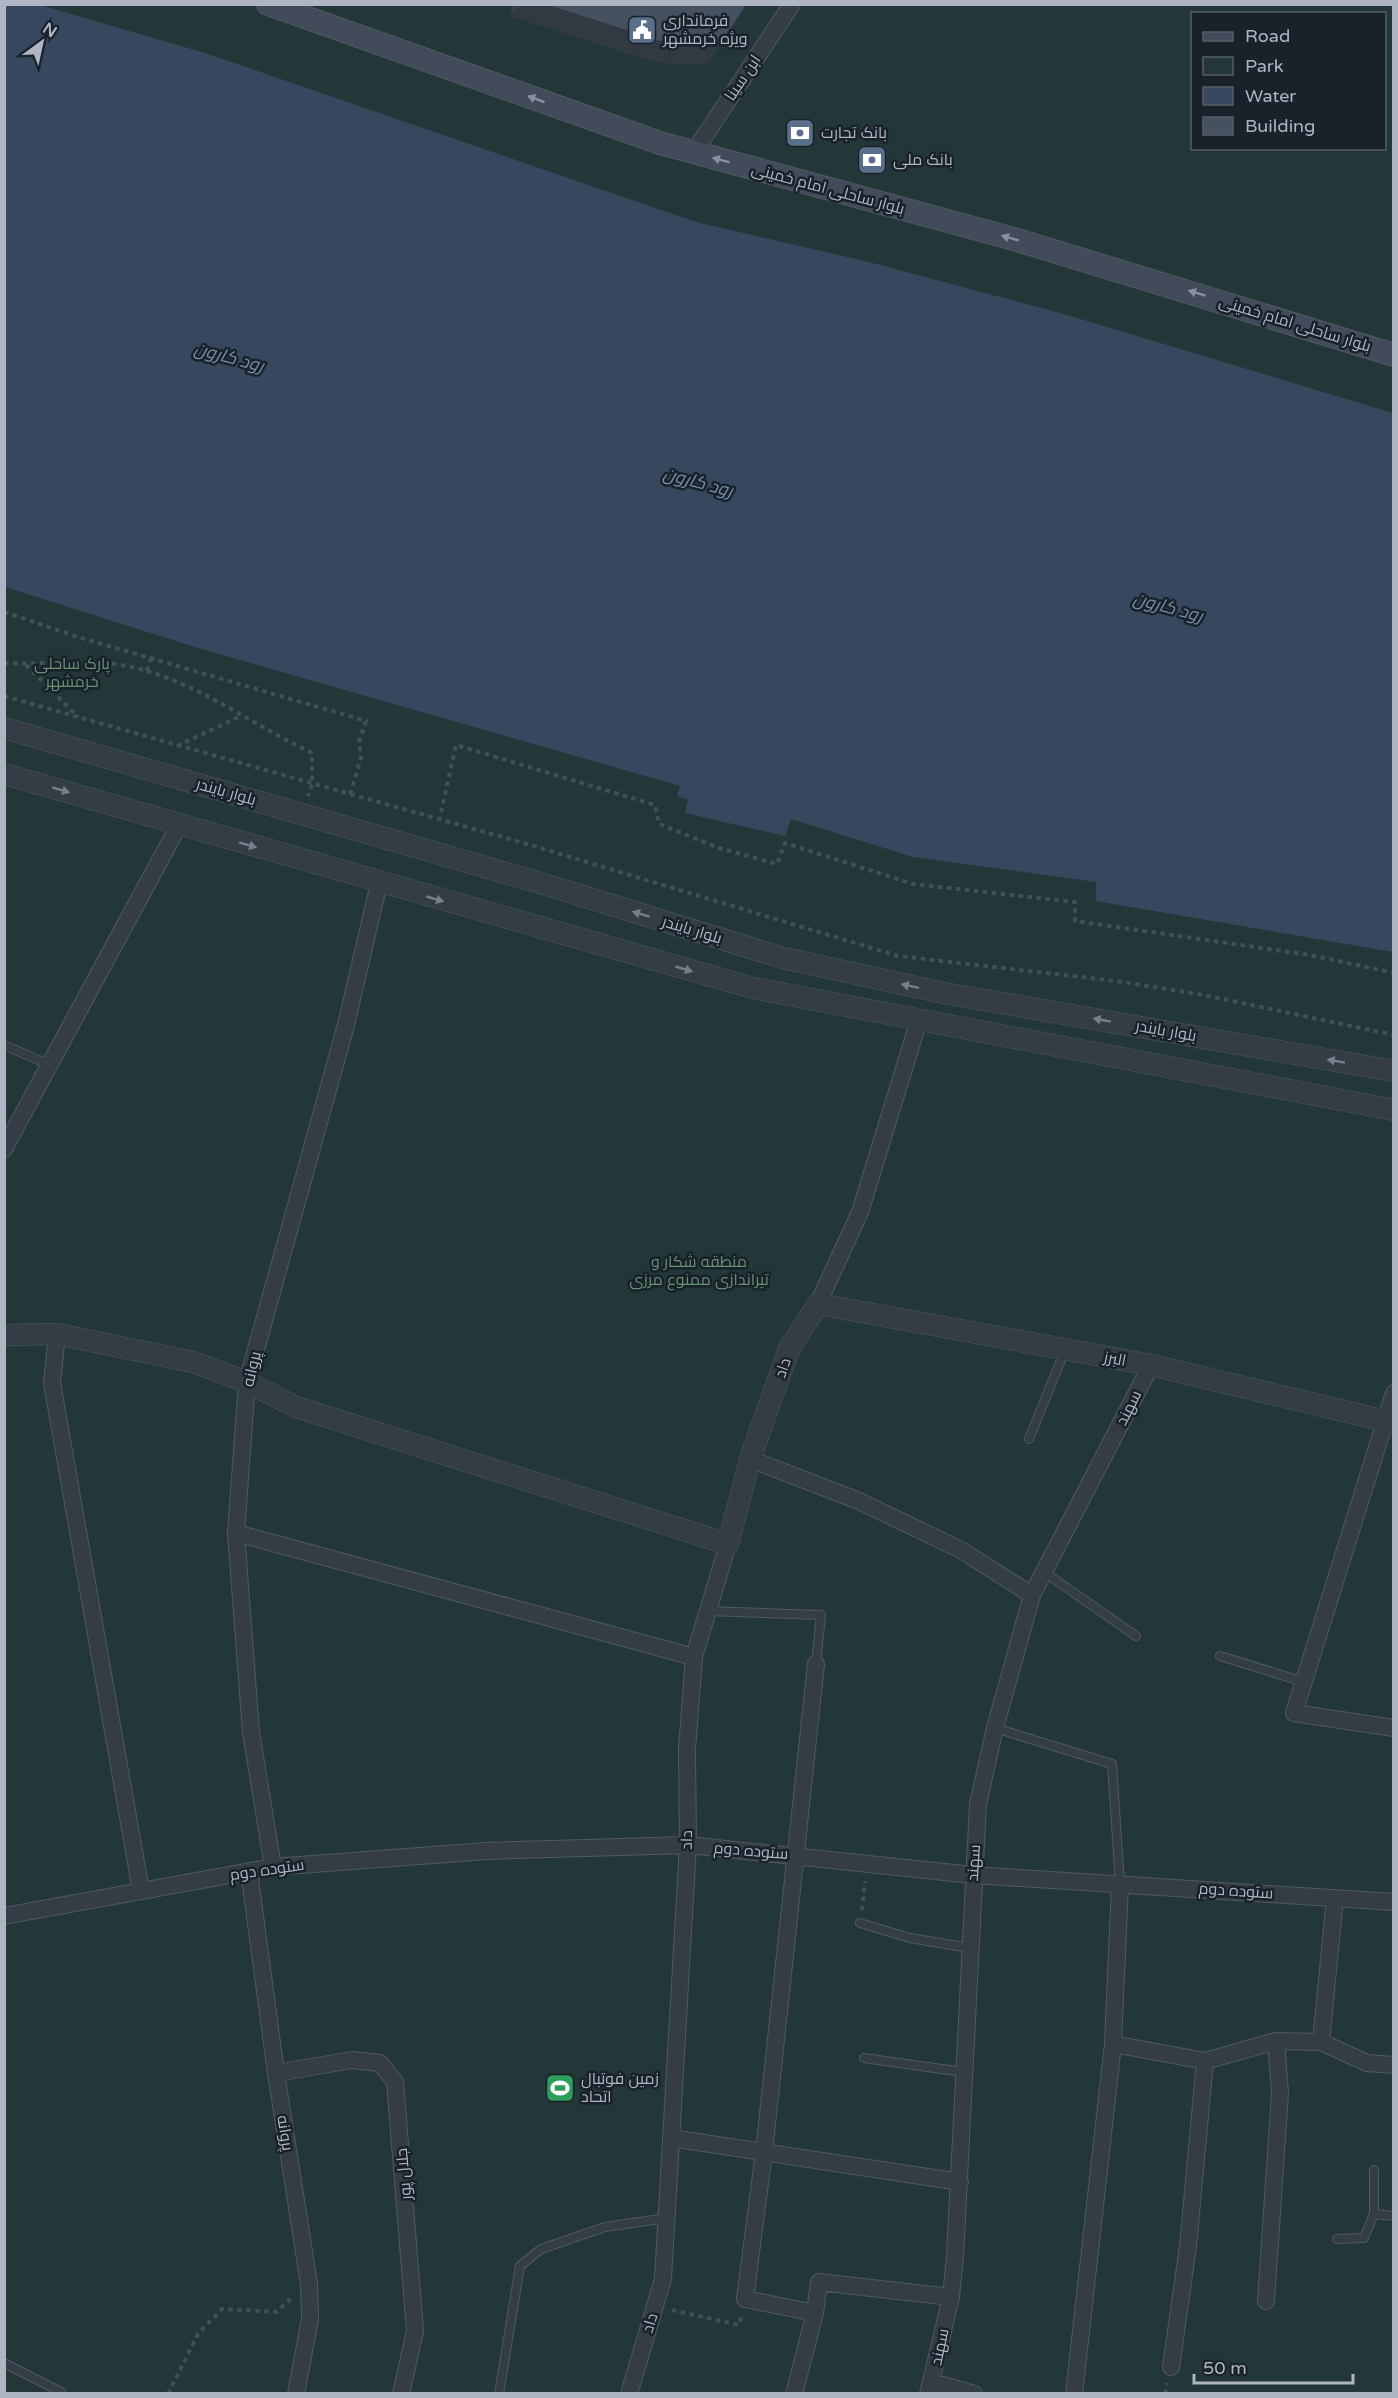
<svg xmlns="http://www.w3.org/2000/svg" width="1398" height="2398" font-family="'Varela Round',Cairo,sans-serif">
  <rect width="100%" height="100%" fill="#202a36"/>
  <!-- green -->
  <path fill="#233738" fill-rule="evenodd" d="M5,5H1393V2393H5ZM1192,14H1384V148H1192Z"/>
  <!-- water -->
  <path fill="#36475e" d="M5,4L40,5L205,53L696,222L869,262L1064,314L1393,413V952L1096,901V882L913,857L791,819L785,836L685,813L688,800L677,796L680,786L198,648L5,587Z"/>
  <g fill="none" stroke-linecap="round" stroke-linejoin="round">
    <!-- service casing -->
    <g stroke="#515964" stroke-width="10">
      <path id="service" d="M4,1045L50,1065
        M1029,1439L1065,1350
        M1044,1572L1136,1636
        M707,1611L821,1615L816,1664
        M1220,1656L1304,1682
        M995,1728L1112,1764L1120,1884
        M860,1923L910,1938L970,1948
        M864,2058L963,2072
        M1374,2170V2214
        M1337,2239L1364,2238L1374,2214L1394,2216
        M4,2363L61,2392
        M499,2394L520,2266L541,2249L605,2227L667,2218"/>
    </g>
    <!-- minor casing -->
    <g stroke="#515964" stroke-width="18">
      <path id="minor" d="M694,152L792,4
        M4,1149L179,825
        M818,1304L860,1212L919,1020
        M57,1334L52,1383L141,1891
        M1394,1393L1294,1713L1394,1728
        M750,1459L859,1501L961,1550L1032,1595
        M236,1533L694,1657
        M273,1867L251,1732L236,1533L247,1382L346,1025L379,883
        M249,1871L276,2073L309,2284L310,2319L296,2394
        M4,1916L273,1867L486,1851L688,1845L973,1875L1394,1902
        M1321,2042L1335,1898
        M1113,2044L1205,2061L1276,2041L1321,2042L1367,2063L1394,2065
        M276,2073L352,2060L380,2063L395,2082L415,2331L401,2394
        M671,2138L960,2182
        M1266,2301L1280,2093L1276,2041
        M815,2313L819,2282L951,2297
        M1171,2367L1188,2246L1205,2061
        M932,2382L974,2394
        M629,2394L663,2279L688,1845L687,1749L694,1657L728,1544
        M794,2394L815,2313L745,2299L764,2152L816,1664
        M928,2394L951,2297L955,2256L978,1804L995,1728L1032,1595L1151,1365
        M1074,2394L1113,2044L1120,1884"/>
    </g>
    <!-- tertiary casing -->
    <g stroke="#515964" stroke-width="22">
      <path id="tertiary" d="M4,728L547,885L783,958L944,993L1394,1071
        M4,774L753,988L1394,1110
        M4,1335L57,1334L193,1362L247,1382L296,1407L728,1544L750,1459L789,1349L818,1304L1151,1365L1394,1423"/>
    </g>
    <!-- secondary casing -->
    <g stroke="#515964" stroke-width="24">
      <path id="secondary" d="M268,4L660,143L1014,239L1394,355"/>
    </g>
    <!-- path -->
    <path stroke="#405254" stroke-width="4" stroke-dasharray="4.5 4.5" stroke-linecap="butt" d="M4,612L78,637L366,721L359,742L361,758L350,795
      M4,663C41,665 79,659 115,664C187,674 248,723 312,753V784L308,796
      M26,665L78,717
      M147,671L151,658
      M4,696L527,844L898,956L1116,981L1204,995L1394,1035
      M177,746L241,716
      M439,821L456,745L655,805L659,824L719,848L777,864L785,843L913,884L1075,902V921L1310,955L1394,973
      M862,1910L865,1881
      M672,2310L739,2325L742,2314
      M168,2394L198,2334L222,2309L276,2312L292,2298
      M1165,2394L1167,2383"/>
    <!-- service -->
    <use href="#service" stroke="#343c46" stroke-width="8"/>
    <!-- minor -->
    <use href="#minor" stroke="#343c46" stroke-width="16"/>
    <!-- tertiary -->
    <use href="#tertiary" stroke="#343c46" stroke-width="21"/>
    <!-- secondary -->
    <use href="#secondary" stroke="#424b59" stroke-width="22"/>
  </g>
  <!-- wall -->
  <path fill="#3c4652" d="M514,4H747L707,64L659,63L510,16Z"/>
  <!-- shaded-wall -->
  <path fill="#313942" d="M518,4H543L719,46L707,64L659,63L510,16Z"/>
  <!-- building -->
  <path fill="#46515f" stroke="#313942" stroke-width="1.5" d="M543,4H747L719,46L671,45Z"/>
  <!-- one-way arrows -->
  <defs><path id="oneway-solid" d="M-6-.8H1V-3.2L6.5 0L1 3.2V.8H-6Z" transform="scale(1.5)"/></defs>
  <g fill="#88919e">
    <use href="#oneway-solid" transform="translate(536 99) rotate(-160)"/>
    <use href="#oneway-solid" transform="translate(721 160) rotate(-165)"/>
    <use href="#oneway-solid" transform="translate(1010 238) rotate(-164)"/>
    <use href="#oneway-solid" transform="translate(1197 293) rotate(-163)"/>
  </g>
  <g fill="#777f8b">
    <use href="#oneway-solid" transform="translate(61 790) rotate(16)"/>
    <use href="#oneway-solid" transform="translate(248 845) rotate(16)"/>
    <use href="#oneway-solid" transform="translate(435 899) rotate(16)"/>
    <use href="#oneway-solid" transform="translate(641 914) rotate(-163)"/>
    <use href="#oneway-solid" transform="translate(684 969) rotate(16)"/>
    <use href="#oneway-solid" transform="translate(910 986) rotate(-168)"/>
    <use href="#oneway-solid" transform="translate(1102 1020) rotate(-170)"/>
    <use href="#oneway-solid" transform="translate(1336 1061) rotate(-170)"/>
  </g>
  <!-- icons -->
  <defs>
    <g id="civic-square" transform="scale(1.5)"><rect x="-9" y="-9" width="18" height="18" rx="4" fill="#5c6f8a" stroke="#19212b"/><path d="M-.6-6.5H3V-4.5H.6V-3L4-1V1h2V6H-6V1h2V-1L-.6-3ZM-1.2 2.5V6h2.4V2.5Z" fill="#fff"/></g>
    <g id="bank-square" transform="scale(1.5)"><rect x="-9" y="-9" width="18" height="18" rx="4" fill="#5c6f8a" stroke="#19212b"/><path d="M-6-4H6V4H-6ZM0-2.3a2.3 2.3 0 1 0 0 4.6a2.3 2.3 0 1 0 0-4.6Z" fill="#fff"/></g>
    <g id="stadium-square" transform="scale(1.5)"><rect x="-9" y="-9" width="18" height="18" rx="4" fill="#2e9e5b" stroke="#19212b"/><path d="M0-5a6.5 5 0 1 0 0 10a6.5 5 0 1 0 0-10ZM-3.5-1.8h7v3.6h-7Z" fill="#fff"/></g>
  </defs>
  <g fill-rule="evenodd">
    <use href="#civic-square" x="642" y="30"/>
    <use href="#bank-square" x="800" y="133"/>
    <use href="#bank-square" x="872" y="160"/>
    <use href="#stadium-square" x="560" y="2088"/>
  </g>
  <g text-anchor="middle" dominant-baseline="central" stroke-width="5" stroke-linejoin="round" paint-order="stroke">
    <!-- poi labels -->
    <g font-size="16" fill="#aeb6c3" stroke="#19212b" text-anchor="start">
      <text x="663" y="21">فرمانداری<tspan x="663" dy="18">ویژه خرمشهر</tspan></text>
      <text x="821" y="133">بانک تجارت</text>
      <text x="893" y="160">بانک ملی</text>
      <text x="581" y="2079">زمین فوتبال<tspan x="581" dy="18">اتحاد</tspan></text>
    </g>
    <!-- street labels -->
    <g font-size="16" fill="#aeb6c3" stroke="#19212b">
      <text transform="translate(743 78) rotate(-56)">ابن سینا</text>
      <text transform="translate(828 189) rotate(15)">بلوار ساحلی امام خمینی</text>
      <text transform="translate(1295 324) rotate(17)">بلوار ساحلی امام خمینی</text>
      <text transform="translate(226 792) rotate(16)">بلوار بایندر</text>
      <text transform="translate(692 930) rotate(17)">بلوار بایندر</text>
      <text transform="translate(1166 1031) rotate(10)">بلوار بایندر</text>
      <text transform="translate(1115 1359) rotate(11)">البرز</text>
      <text transform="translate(783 1368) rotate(-71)">داد</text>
      <text transform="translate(252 1369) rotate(-77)">پروانه</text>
      <text transform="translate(1129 1408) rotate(-63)">سهند</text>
      <text transform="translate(687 1840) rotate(-89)">داد</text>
      <text transform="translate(751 1851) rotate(5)">ستوده دوم</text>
      <text transform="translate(974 1863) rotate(-86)">سهند</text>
      <text transform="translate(267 1870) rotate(-8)">ستوده دوم</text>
      <text transform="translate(1236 1891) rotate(4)">ستوده دوم</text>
      <text transform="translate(285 2133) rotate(81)">پروانه</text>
      <text transform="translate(404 2174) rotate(-95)">جلال پور</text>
      <text transform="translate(650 2323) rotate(-73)">داد</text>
      <text transform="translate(940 2347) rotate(-78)">سهند</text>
    </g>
    <!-- park labels -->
    <g font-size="16" fill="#679270" stroke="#19212b">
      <text x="72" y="664">پارک ساحلی<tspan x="72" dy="18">خرمشهر</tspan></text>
      <text x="699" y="1262">منطقه شکار و<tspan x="699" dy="18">تیراندازی ممنوع مرزی</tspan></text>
    </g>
    <!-- water labels -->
    <g font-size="18" font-style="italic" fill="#778eaa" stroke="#19212b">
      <text transform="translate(229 357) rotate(15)">رود کارون</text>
      <text transform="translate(698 482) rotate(15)">رود کارون</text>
      <text transform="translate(1168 607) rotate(15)">رود کارون</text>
    </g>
  </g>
  <!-- border -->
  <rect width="1398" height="2398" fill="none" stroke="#aeb6c3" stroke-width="12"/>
  <!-- legend -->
  <rect x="1191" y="12" width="195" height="138" fill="#19212b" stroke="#555d68" stroke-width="1.5"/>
  <rect x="1203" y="32" width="30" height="9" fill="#424b59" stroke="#555d68" stroke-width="1.5"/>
  <text x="1245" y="42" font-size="18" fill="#aeb6c3">Road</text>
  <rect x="1203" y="57" width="30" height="18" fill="#233738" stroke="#555d68" stroke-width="1.5"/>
  <text x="1245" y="72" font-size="18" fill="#aeb6c3">Park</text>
  <rect x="1203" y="87" width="30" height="18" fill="#36475e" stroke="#555d68" stroke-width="1.5"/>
  <text x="1245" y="102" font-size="18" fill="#aeb6c3">Water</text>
  <rect x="1203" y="117" width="30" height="18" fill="#46515f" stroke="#555d68" stroke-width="1.5"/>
  <text x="1245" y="132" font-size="18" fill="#aeb6c3">Building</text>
  <!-- north arrow -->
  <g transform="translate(42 42) rotate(33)" stroke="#19212b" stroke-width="4.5" paint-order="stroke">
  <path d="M0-4.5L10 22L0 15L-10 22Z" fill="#aeb6c3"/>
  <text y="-9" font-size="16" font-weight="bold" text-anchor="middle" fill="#aeb6c3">N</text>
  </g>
  <!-- scale -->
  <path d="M1194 2374v9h159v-9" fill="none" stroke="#aeb6c3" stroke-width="3"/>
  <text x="1203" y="2374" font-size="18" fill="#aeb6c3" stroke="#19212b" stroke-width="4.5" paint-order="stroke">50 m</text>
</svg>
